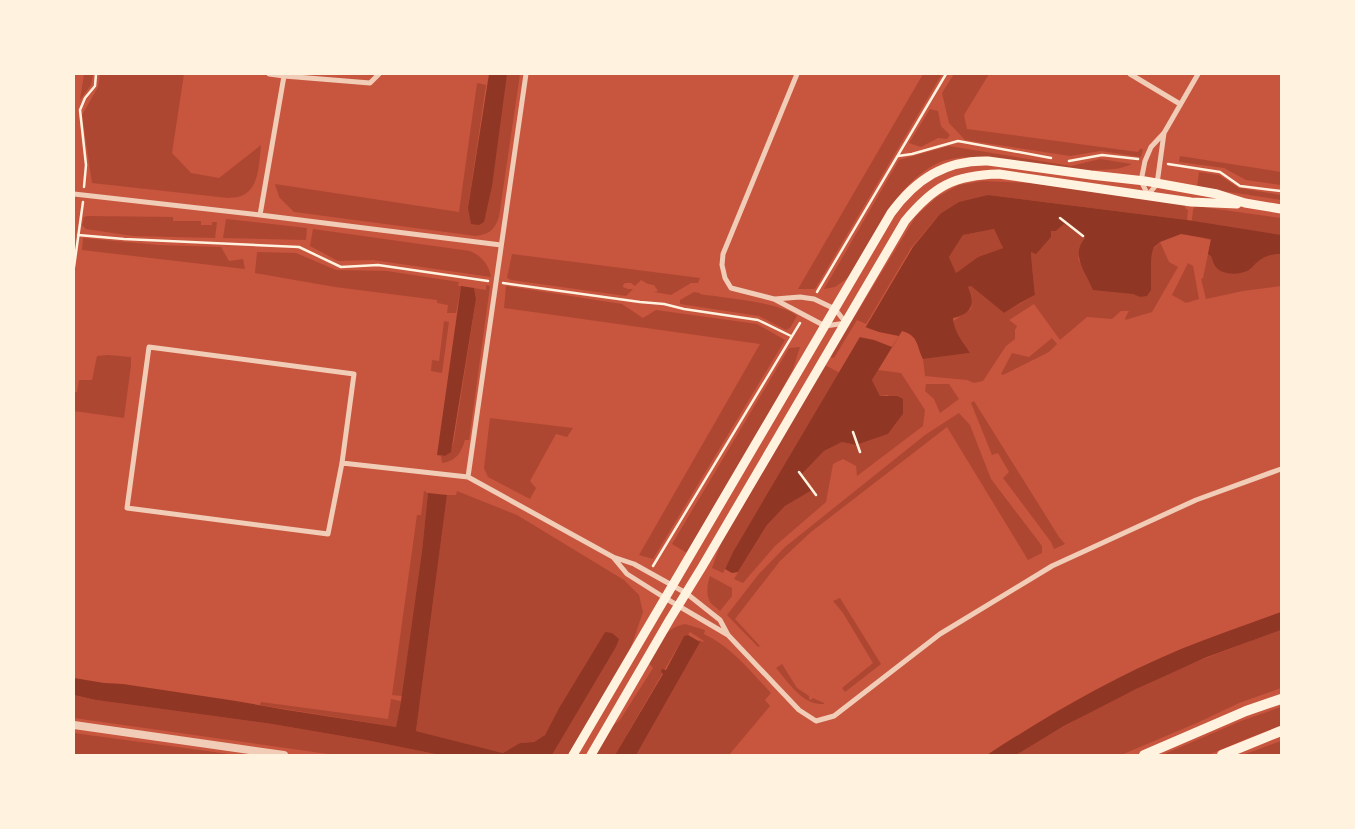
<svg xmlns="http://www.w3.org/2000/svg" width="1355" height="829" font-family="'Nunito Sans',sans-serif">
  <rect width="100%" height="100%" fill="#c8553d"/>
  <!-- green -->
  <path fill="#ae4732" d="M84,74H93L91,85L80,100Z
    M100,74H184L172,153L191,173L219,178L261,145C259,162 260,189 241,196C237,198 232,197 228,198L92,183L82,115L98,87Z
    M507,74H520L499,217C494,230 490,234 476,236L294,212L279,197L275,184L459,212L477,83L486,85L468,208Z
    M923,74H942L815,289H798Z
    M954,74H989L964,115L967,129L1138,152L1140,149H1143L1141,157L1101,151L1070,156L965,140L949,123L942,93Z
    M930,109L938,111L941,126L950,135L947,139L938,138L921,147L909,143Z
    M949,146L1071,166L1100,159L1132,164C1126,166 1120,169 1114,169C1077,173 1040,165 1004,160C981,157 958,154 936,164C922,171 911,182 901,193L849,277L835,287L824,289L899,160Z
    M1180,156L1281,172V185L1246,180L1224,168L1179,162Z
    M1199,172L1219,175L1239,188L1281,195V200L1197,187Z
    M983,181L1031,183L1185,205V208L1188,210L1187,220L988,195L940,214L911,248L866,324L857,320L834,358L830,357L916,216L937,197L959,185Z
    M1195,206L1281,218V286L1243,291L1206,299L1201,279L1203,278L1211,240L1190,235L1193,210Z
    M87,216L173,217V221H201V225H212V222H217L215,238L133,236L86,229L82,225L84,217Z
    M226,219L307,228L306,240L223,238Z
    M1064,224L1085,238L1078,259L1085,271L1140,297L1151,290C1151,281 1149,255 1154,248C1155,247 1159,243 1160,242L1169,262L1178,267L1152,312L1125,320L1126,316L1129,311H1121L1112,319L1087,317L1060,340L1034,304L1009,320L1017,326L1015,330V339L1006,346L983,381L974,383L967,380L925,376L923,359L970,353L957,332L952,322L971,309C973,300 972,295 968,287L971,286L1004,313L1035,295L1032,266L1031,251L1051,231H1056Z
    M313,229L470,251C482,256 489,265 491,277L373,260L338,261L310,246Z
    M994,229L1003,248L978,257L956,273L949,257L963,235Z
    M83,238L158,245L221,247L229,261L243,259L245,269L82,250Z
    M257,252L296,253L336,270L387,271L459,282L458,286H461L456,313H447L448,305L437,303V300L335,287L255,273Z
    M512,254L700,278L698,283H691L671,295L654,292L658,291L654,285L648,284L641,280L635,286L631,283H625L623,285V287L628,289H633L626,296L511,280L507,278Z
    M1188,263L1193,266L1199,299L1186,303L1172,295Z
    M486,285L490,286L469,440H465C461,453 456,461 442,463L441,456H445L451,451L454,440L476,299L474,288L486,290Z
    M506,286L622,304L643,318L656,310L757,324L785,340L653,559L639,555L760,344L504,308Z
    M694,292L700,293V294C723,298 781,302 797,316L790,328L786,330L759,316L680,304V300Z
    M444,321L449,322L442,373L431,371L432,360L439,361Z
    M1052,338L1057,344L1049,352L1003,375L1001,374L1012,353L1029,357Z
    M800,347L793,369L776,401L687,553L672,544L789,348Z
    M108,355L131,357V365L124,418L74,411V392H77L79,380H92L97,356Z
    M825,365L840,373L733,552L723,573L712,568L721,543Z
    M878,370L901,373L925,410L923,426L857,476L856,466L843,459L833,464L826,502L775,546L743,583L734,579L767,525L785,506L811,490L802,474L824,451L842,442L856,445L888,434L903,414L888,395L880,396L872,380Z
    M926,384H949L959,399L940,413L934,399L925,391Z
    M974,401L1059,537L1065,544L1054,549L1051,542L1003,478L1009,472L998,453L992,455L971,403Z
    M959,413L970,425L991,479L1042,546V553L1028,560L947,427L811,532L780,561L735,619L760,646L758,647L727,615L758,575L785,547L925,435Z
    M490,418L573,428L567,437L556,434L530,481L536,488L530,499L488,477L484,468Z
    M424,491L428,493L422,551L402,696L392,695L417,515H421Z
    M457,491L517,515L624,580L639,595L643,612L629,653L568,755H550H552L616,647L605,632L559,708L545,735L534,742L520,743L503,753L416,731L447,495H456Z
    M710,576L732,588V596L720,611C717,608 712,605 710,602C706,595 707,584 710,576Z
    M840,598L881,664L845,692L842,688L873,663L843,613L833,601Z
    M685,624L705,630L704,634C732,647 750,671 771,693L765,700L770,706L729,755H632L699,640L703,642L704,641L690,632L688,635L684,636L615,755H595L611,727L620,720L653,668L649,663C660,645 663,628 685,624Z
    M1281,630V688L1239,703L1199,722L1121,755H1016C1055,731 1095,708 1136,689C1183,666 1232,648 1281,630Z
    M782,664L797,688L809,696V699L811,700L813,698L824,703V704C803,706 788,682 776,668Z
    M74,695L96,700L272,724L371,741L440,755H335L74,718Z
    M391,699L401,701L396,727L260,705L261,702L388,719Z
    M1281,707V726L1251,737L1208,755H1162L1241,721Z
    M74,733L236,755H84L74,754Z
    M1281,741V755H1243L1248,753Z"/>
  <!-- water -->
  <path fill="#8f3625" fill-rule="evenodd" d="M489,74H507L492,186L484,222L479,225L471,224L468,208Z
    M988,195L1187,220L1281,235V254C1271,254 1264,256 1256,263C1253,266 1250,270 1247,271C1238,275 1222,275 1216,267C1213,264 1213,260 1211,256L1208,254L1211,239L1181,234L1160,242L1154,247L1152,253L1151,261V290L1147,296L1140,297L1133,294L1093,290C1086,273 1070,255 1085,238L1064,224L1056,231H1051V237L1036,254L1031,252L1032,266L1035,295L1020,303L1004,313L971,286L968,287C976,304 972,314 953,318C953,330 964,343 970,353L923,359C916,345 919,336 902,331L872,380L880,396H897L903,399V414L888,434L856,445L842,442L824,451L802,474L812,490L785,506L767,525L738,572L732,573L725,569L733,552L913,247L940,214L959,202ZM994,229L1003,248L978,257L956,273L949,257L963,235Z
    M461,286L474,288L476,299L451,452L445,456L437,455Z
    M428,493L447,495L416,731L503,753L520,743L534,742L545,735L559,708L605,632L612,633L619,639L616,647L552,755H440L371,741L272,724L96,700L74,695V678L104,683L123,684L236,701L287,710L396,727L401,701L422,551Z
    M1281,612V630L1207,657L1136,689L1064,726L1016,755H987C1048,715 1112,678 1181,649C1214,636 1248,624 1281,612Z
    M688,635L700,642L636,755H615L663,674L661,672L662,669L666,670L684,636Z"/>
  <!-- pier -->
  <path fill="#c8553d" d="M865,327L879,332L899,336L892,347L874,340L859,337Z"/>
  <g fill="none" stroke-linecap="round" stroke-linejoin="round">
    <!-- path -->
    <path stroke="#fff3e0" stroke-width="2.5" d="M898,156L912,154L958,141L1051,158
      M1069,161L1102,155L1138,159
      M1168,164L1220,172L1240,186L1281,191
      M84,187L86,165L80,110L85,98L95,86L96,74
      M1060,218L1083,236
      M78,235L124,239L299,247L341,267L378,265L488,281
      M74,267L83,202
      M503,283L640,302L664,304L684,309L758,320L791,336
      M817,292L946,74
      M853,432L860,452
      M799,472L816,495
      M653,566L800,323"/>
    <!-- minor -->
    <path stroke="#f1ccb7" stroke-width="5" d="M269,74L284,76
      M797,74L723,254L722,265L725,278L731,288L774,299L825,326L846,323
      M1130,74L1180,104
      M1164,133L1157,184L1148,195L1141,181L1145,161L1151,147L1164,133L1198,74
      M74,194L260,215L501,245
      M260,215L284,76L370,83L379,74
      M775,299L800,297L814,299L835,309L846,323
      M149,347L354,374L342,463L328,534L127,508Z
      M342,463L468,477L613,557L634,564L686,593L720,620L728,635L799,710L816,721L834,716L940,634L1052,566L1196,500L1281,469
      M468,477L526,74
      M613,557L627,574L665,598L728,635"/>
    <!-- tertiary -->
    <path stroke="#f1ccb7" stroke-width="8" d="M74,725L284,755"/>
    <!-- secondary -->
    <path stroke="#fff3e0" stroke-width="9" d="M573,755L891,213C916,179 945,160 988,161L1091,175L1145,181L1217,194L1245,203L1281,209
      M591,755L670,619L702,567L905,221C934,186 954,175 999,174L1191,202L1237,204"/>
    <!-- primary -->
    <path stroke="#fff3e0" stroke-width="10" d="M1144,755L1246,711L1281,699
      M1222,755L1281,731"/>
  </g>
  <!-- border -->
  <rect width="1355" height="829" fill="none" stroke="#fff3e0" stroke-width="150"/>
</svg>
